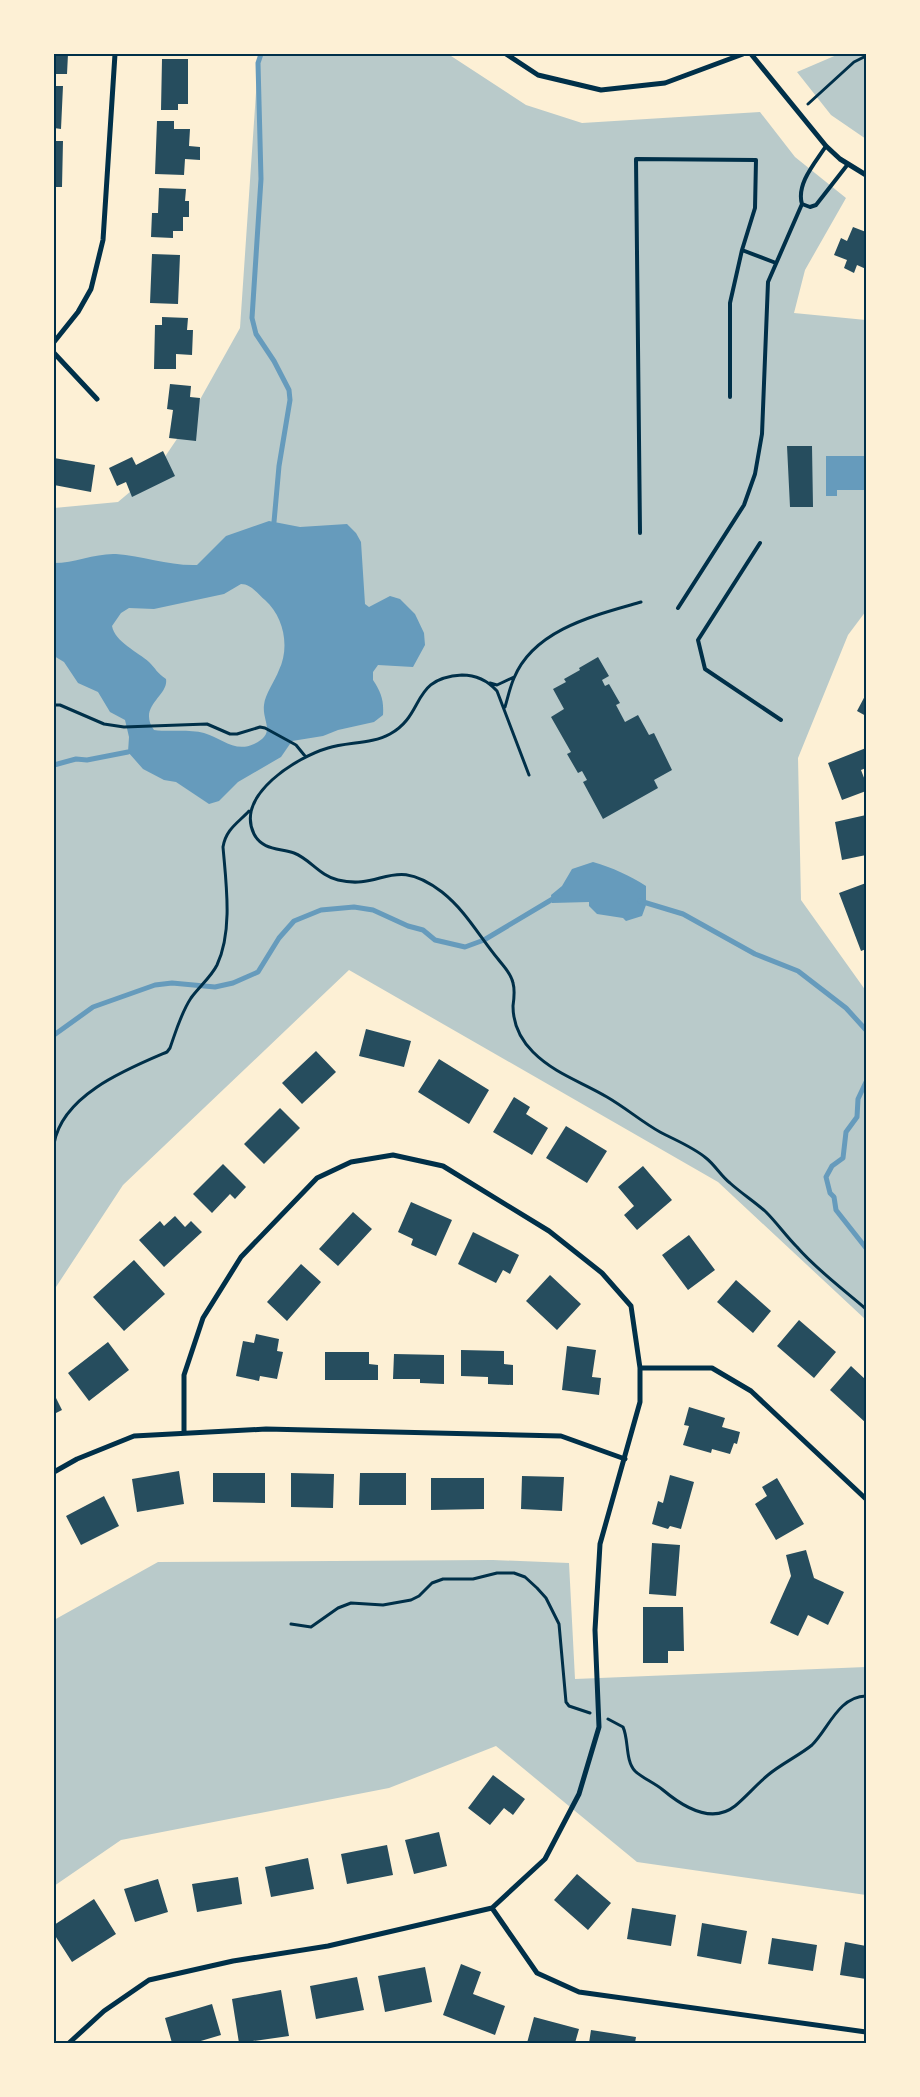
<svg xmlns="http://www.w3.org/2000/svg" width="920" height="2097" font-family="'IBM Plex Serif',serif">
  <rect width="100%" height="100%" fill="#fdf0d5"/>
  <!-- green -->
  <path fill="#b9caca" d="M261,54H448L526,105L582,123L760,112L795,157L846,198L805,270L794,313L866,320V611L848,635L798,758L801,900L866,991V1320L718,1182L349,970L123,1185L54,1290V508L118,502L156,470L183,430L240,328L258,63Z
    M839,54H866V139L831,115L797,72Z
    M493,1560L569,1563L575,1679L866,1667V1895L637,1862L496,1746L389,1788L121,1840L54,1886V1620L158,1562Z"/>
  <!-- water -->
  <path fill="#669bbc" fill-rule="evenodd" d="M826,456H866V490H837V496H826Z
    M269,521L300,527L347,524L356,533L361,542L365,604L369,607L390,596L400,599L415,614L424,633L425,645L413,667L378,665L373,672V680C381,692 384,700 383,715L374,722L338,730L323,736L292,741L281,757L238,782L219,801L209,804L176,782L164,780L143,769L128,752L129,737L125,720L110,712L98,692L78,683L64,662L54,656V563C75,563 96,553 116,554C143,556 169,566 197,565L226,536ZM241,584C251,584 258,594 265,600C284,617 290,647 279,670C275,681 265,694 264,705C262,722 277,733 254,744C235,753 221,738 204,733C190,729 169,732 154,730C137,706 169,696 166,679C157,673 156,669 149,662C138,652 115,642 112,626L121,613L129,608L154,609L224,594Z
    M593,862C613,868 629,875 646,886V905L642,916L626,921L623,918L597,914L589,906V902L552,903L551,895L562,886L572,869Z"/>
  <g fill="none" stroke-linecap="round" stroke-linejoin="round">
    <!-- stream -->
    <path stroke="#669bbc" stroke-width="5" d="M261,54L258,63L261,179L252,318L256,334L274,361L289,390L290,400L279,466L274,522
      M54,765L76,759L87,760L128,752
      M640,901L683,914L755,954L798,971L846,1008L866,1030
      M54,1035L93,1007L155,985L172,983L215,987L233,983L258,972L279,938L294,921L321,910L354,907L373,910L408,926L423,930L435,940L465,947L484,940L556,897
      M866,1082L858,1099L857,1117L846,1132L843,1158L832,1166L826,1177L830,1193L834,1197L836,1210L866,1248"/>
  </g>
  <!-- building -->
  <path fill="#264d5e" d="M54,54H68L67,74H54Z
    M162,59H188V104H178V110H161Z
    M54,86H63L61,129L54,128Z
    M157,121H174V129H190L189,146L200,147V160L185,159L184,175L155,174Z
    M54,141H63L62,187H54Z
    M159,188L186,189L185,201H189V217H183V231H173V238L151,237L152,213H158Z
    M54,200H56L55,228H54Z
    M853,227L866,232V269L857,265L854,273L844,268L847,260L834,255L841,238L847,241Z
    M152,254L180,255L178,304L150,303Z
    M162,317L188,318L187,330H193L192,355L176,354V369H154L155,325H162Z
    M170,384L191,386L190,397L200,398L196,441L169,438L173,410L167,409Z
    M787,446H812L813,507H790Z
    M163,451L175,476L132,497L126,482L117,486L109,468L132,457L136,465Z
    M54,458L95,465L91,492L54,485Z
    M598,657L609,676L602,680L605,686L609,684L620,703L616,705L625,722L638,715L649,735L654,733L672,770L654,780L658,788L603,819L583,782L587,780L582,771L578,773L567,754L571,752L551,717L564,709L553,689L566,682L564,679L580,670L579,668Z
    M866,694V716L857,711Z
    M866,748V768L861,770L866,783V791L842,800L828,763Z
    M866,815V855L842,860L835,822Z
    M866,883V949L861,951L839,893Z
    M366,1029L411,1041L404,1067L359,1056Z
    M316,1051L336,1072L302,1104L282,1083Z
    M439,1059L489,1090L469,1124L418,1092Z
    M514,1097L530,1107L526,1114L548,1128L532,1155L493,1132Z
    M280,1108L300,1128L264,1164L244,1144Z
    M566,1126L607,1151L587,1183L546,1158Z
    M223,1164L246,1187L235,1199L230,1194L212,1213L193,1194Z
    M643,1166L672,1200L637,1230L624,1215L634,1206L618,1187Z
    M411,1202L452,1220L436,1256L411,1245L413,1239L398,1232Z
    M353,1212L372,1229L338,1266L319,1249Z
    M175,1216L185,1227L191,1221L202,1232L164,1267L139,1240L160,1221L164,1226Z
    M473,1232L519,1255L510,1274L503,1270L496,1283L458,1264Z
    M689,1235L715,1270L688,1290L662,1255Z
    M134,1260L165,1294L124,1331L93,1297Z
    M301,1264L321,1282L287,1321L267,1302Z
    M550,1275L581,1304L557,1330L526,1301Z
    M736,1280L771,1311L753,1333L717,1302Z
    M799,1320L836,1352L814,1378L777,1346Z
    M256,1334L279,1339L277,1351L283,1352L277,1379L260,1376L259,1381L236,1376L243,1341L254,1343Z
    M108,1342L129,1370L89,1401L68,1373Z
    M567,1346L596,1350L592,1377L601,1378L599,1395L562,1390Z
    M461,1350L504,1351V1364L513,1365V1385L488,1384V1377L461,1376Z
    M325,1352H369V1364L378,1365V1380H325Z
    M394,1354L444,1355V1384L420,1383V1379H393Z
    M851,1366L866,1380V1423L830,1390Z
    M54,1394L62,1410L54,1414Z
    M689,1407L725,1418L722,1427L740,1432L737,1444L734,1443L730,1454L712,1449L711,1453L683,1445L689,1426L684,1425Z
    M179,1471L184,1504L137,1512L132,1479Z
    M213,1473H265V1503L213,1502Z
    M291,1473L334,1474L333,1508L291,1507Z
    M360,1473H406V1505H359Z
    M670,1475L694,1482L681,1529L670,1526L668,1529L652,1524L658,1501L663,1503Z
    M522,1476L564,1477L562,1511L521,1509Z
    M431,1478H484V1509L431,1510Z
    M777,1478L804,1524L776,1540L755,1504L767,1496L762,1487Z
    M104,1496L119,1526L81,1545L66,1516Z
    M652,1543L680,1545L676,1596L649,1594Z
    M806,1550L814,1578L844,1592L828,1625L808,1615L798,1636L770,1623L791,1576L786,1555Z
    M643,1607H683L684,1651H668V1663H643Z
    M493,1775L525,1799L513,1815L504,1808L490,1825L468,1808Z
    M439,1832L447,1866L414,1874L405,1840Z
    M387,1845L393,1875L347,1884L341,1854Z
    M308,1858L314,1889L271,1897L265,1867Z
    M577,1874L611,1903L588,1930L554,1900Z
    M238,1877L242,1904L197,1912L192,1884Z
    M158,1879L168,1912L135,1922L124,1889Z
    M94,1899L116,1934L72,1962L54,1934V1925Z
    M632,1908L676,1915L671,1946L627,1939Z
    M702,1923L747,1931L741,1964L697,1956Z
    M772,1938L817,1945L813,1971L768,1964Z
    M845,1942L866,1946V1979L840,1975Z
    M461,1964L481,1972L473,1994L505,2006L495,2035L443,2015Z
    M425,1967L432,2002L385,2012L378,1976Z
    M357,1977L364,2010L316,2019L310,1986Z
    M281,1990L289,2036L239,2043L232,1999Z
    M212,2004L221,2035L194,2043H172L165,2018Z
    M534,2017L579,2029L575,2043H527Z
    M591,2030L636,2037L635,2043H589Z"/>
  <g fill="none" stroke-linecap="round" stroke-linejoin="round">
    <!-- path -->
    <path stroke="#003049" stroke-width="3" d="M808,104L854,62L866,56
      M490,683L497,685L514,677
      M54,705H60L104,724L124,727L207,724L230,734H237L260,727L265,728L296,745L305,756
      M505,707C508,697 510,687 514,678C534,629 596,615 641,602
      M529,775L497,691C488,681 477,675 462,675C410,678 426,714 390,734C372,744 348,742 328,748C297,757 235,795 254,834C262,850 279,848 294,853C310,859 320,876 338,880C383,891 392,854 442,892C466,911 479,936 498,959C504,967 511,973 513,983C515,990 514,999 513,1006C513,1025 520,1039 533,1052C555,1074 582,1082 607,1097C626,1108 642,1122 660,1132C675,1140 693,1147 706,1158C715,1165 721,1176 730,1183C741,1193 755,1202 766,1212C777,1223 786,1236 797,1247C817,1270 843,1289 866,1309
      M54,1144C62,1095 127,1069 167,1052L170,1048C176,1031 181,1013 191,998C199,987 211,977 217,965C233,931 226,883 223,847C226,829 238,823 249,811
      M291,1624L311,1627L338,1608L351,1603L383,1605L411,1600L419,1596L432,1583L443,1579H473L497,1573H514L525,1577L537,1588L546,1598L559,1624L566,1702L569,1706L590,1713
      M608,1719L623,1727C629,1740 625,1760 635,1771C642,1778 655,1783 663,1790C682,1806 711,1825 735,1806C746,1797 756,1785 768,1775C781,1764 800,1755 812,1745C829,1728 838,1697 866,1696"/>
    <!-- service -->
    <path stroke="#003049" stroke-width="4" d="M826,146C815,163 796,184 802,204L810,207L816,205L848,164
      M730,397V303L742,250
      M640,533L636,159L756,160L755,208L742,250L776,263
      M760,543L698,640L705,669L781,720
      M678,608L744,505L755,474L762,434L768,282L802,204"/>
    <!-- minor -->
    <path stroke="#003049" stroke-width="5" d="M506,54L538,75L601,90L665,83L743,54
      M751,54L826,146L840,159L866,175
      M54,342L78,312L91,289L103,240L115,54
      M54,353L97,399
      M640,1368H712L751,1391L866,1499
      M54,1472L77,1459L134,1436L266,1429L561,1436L625,1459
      M492,1908L537,1973L579,1992L866,2032
      M69,2043L104,2011L149,1980L233,1961L328,1946L492,1908L545,1859L579,1794L599,1727L595,1630L600,1544L640,1402V1368L631,1306L602,1273L549,1231L443,1166L393,1155L351,1162L317,1178L241,1257L203,1318L184,1375V1433"/>
  </g>
  <!-- border -->
  <rect width="920" height="2097" fill="none" stroke="#fdf0d5" stroke-width="110"/>
  <rect x="55" y="55" width="810" height="1987" fill="none" stroke="#003049" stroke-width="2"/>
</svg>
